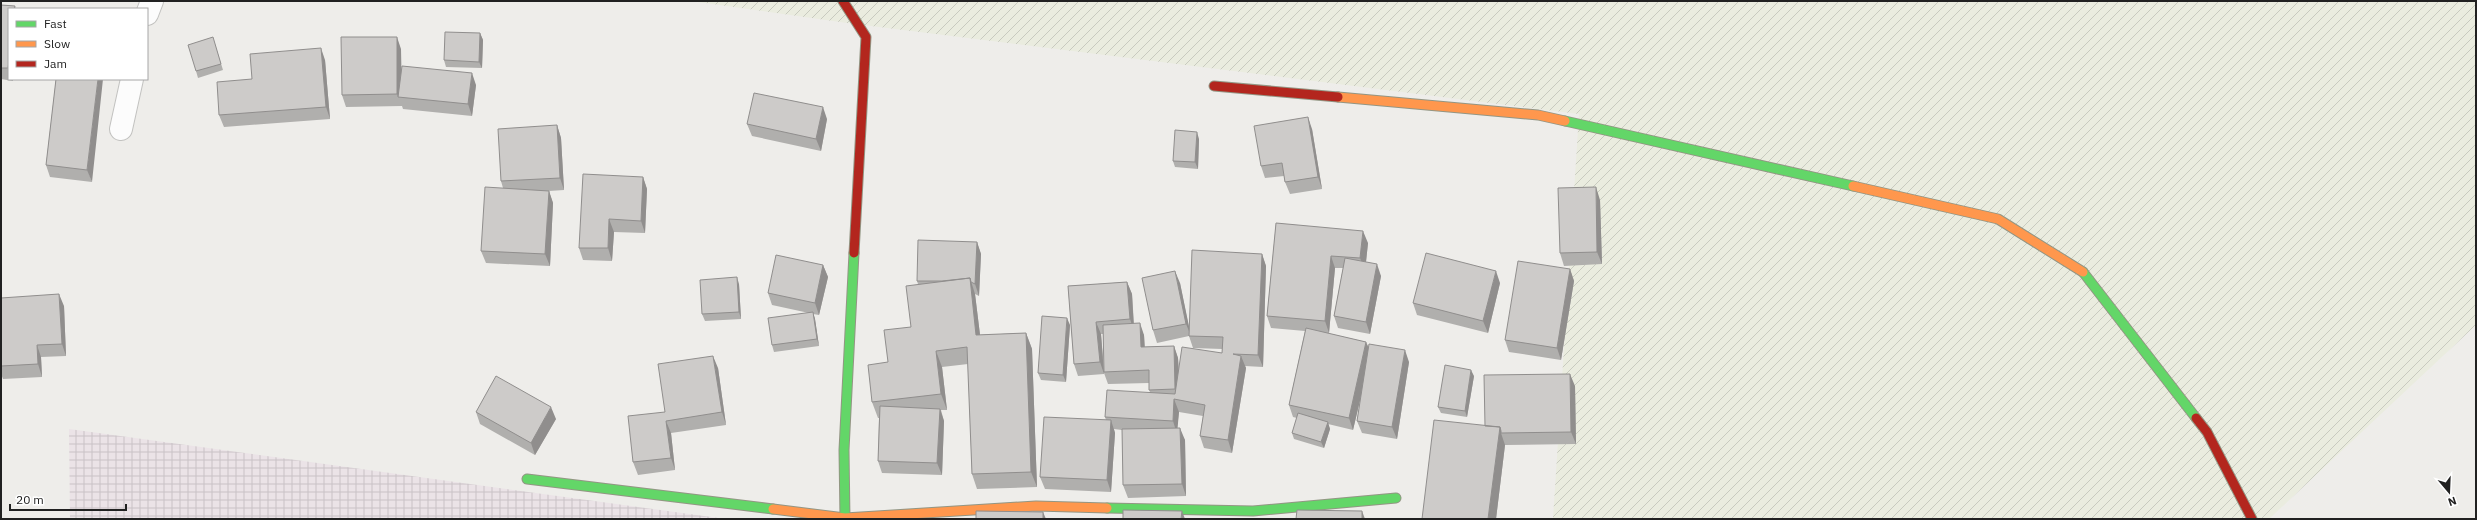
<svg xmlns="http://www.w3.org/2000/svg" width="2477" height="520" font-family="'IBM Plex Sans',sans-serif">
  <defs>
    <pattern id="industrial-grid" width="8" height="8" patternUnits="userSpaceOnUse"><rect width="8" height="8" fill="#ebe3e7"/><path d="M0 4h8M4 0v8" fill="none" stroke="#c9c2c6"/></pattern>
    <pattern id="farmland-furrows" width="10" height="10" patternUnits="userSpaceOnUse"><rect width="10" height="10" fill="#eaecdf"/><path d="M-1 1l2-2M0 10L10 0M9 11l2-2" fill="none" stroke="#c8cabf"/></pattern>
  </defs>
  <rect width="100%" height="100%" fill="#eeedea"/>
  <!-- industrial -->
  <path fill="url(#industrial-grid)" d="M69,429L726,519H70Z"/>
  <!-- farmland -->
  <path fill="url(#farmland-furrows)" d="M691,1H2476V325L2269,519H1553L1579,114L847,23Z"/>
  <g fill="none" stroke-linecap="round" stroke-linejoin="round">
    <!-- street casing -->
    <g stroke="#c2c2c0" stroke-width="24">
      <path id="street" d="M147,14L152,1
        M121,129L132,79"/>
    </g>
    <!-- fast casing -->
    <g stroke="#939684" stroke-width="11">
      <path id="fast" d="M1565,121L1853,186
        M2083,272L2196,418
        M527,479L773,509
        M1107,508L1253,511L1396,498
        M845,519L844,450L854,253"/>
    </g>
    <!-- slow casing -->
    <g stroke="#939684" stroke-width="11">
      <path id="slow" d="M1338,97L1538,115L1565,121
        M1853,186L1998,219L2083,272
        M773,509L845,518L1036,506L1107,508"/>
    </g>
    <!-- jam casing -->
    <g stroke="#939684" stroke-width="11">
      <path id="jam" d="M843,1L866,37L854,253
        M1214,86L1338,97
        M2196,418L2207,432L2252,519"/>
    </g>
    <!-- street -->
    <use href="#street" stroke="#fcfcfc" stroke-width="22"/>
    <!-- fast -->
    <use href="#fast" stroke="#63d668" stroke-width="9"/>
    <!-- slow -->
    <use href="#slow" stroke="#ff974d" stroke-width="9"/>
    <!-- jam -->
    <use href="#jam" stroke="#b3261e" stroke-width="9"/>
  </g>
  <!-- wall -->
  <path fill="#b0afad" fill-rule="evenodd" d="M1,5L15,6L16,9H9V79H13V81L1,79Z
    M480,33L483,40L482,68L446,67L444,60Z
    M215,44L223,70L198,78L196,71Z
    M401,49V71L476,85L472,116L403,109L402,106L346,107L342,95Z
    M325,60L330,119L224,127L219,115L252,79Z
    M56,79L92,182L50,177L46,165Z
    M827,119L821,151L752,136L747,124Z
    M557,125L561,138L564,190L549,191L553,203L550,266L486,263L481,251L503,188L501,181Z
    M1312,129L1322,189L1290,194L1285,182L1284,176L1265,178L1261,166Z
    M1199,139L1198,169L1175,167L1173,161Z
    M643,177L647,189L645,233L614,232L612,261L583,260L579,248Z
    M1600,200L1602,264L1564,266L1560,253Z
    M1276,223L1368,243L1366,262L1381,276L1370,334L1338,328L1334,316L1343,268H1335L1329,333H1327L1366,342L1369,348L1409,362L1397,439L1362,433L1357,421L1361,396L1353,430L1328,424L1330,429L1324,448L1294,439L1292,433L1297,418L1293,417L1289,405L1305,331L1271,328L1267,316Z
    M977,242L981,254L979,296L975,294L980,335L1026,333L1032,349L1037,487L977,489L972,474L968,364L942,367L947,410H941L944,421L942,475L882,473L878,461L879,418H878L872,402L888,362L911,327L918,284L917,281Z
    M1262,254L1266,266L1263,367L1245,366L1246,368L1232,453L1204,448L1200,436L1203,416L1179,412L1177,428L1185,440L1186,496L1128,498L1123,485L1122,430L1114,429L1115,433L1111,492L1045,489L1040,477L1106,420L1105,417L1150,392L1149,390V383L1108,384L1104,373V374L1078,376L1074,364L1068,286L1127,282L1132,294L1134,324L1144,335L1145,347L1174,346L1178,358L1179,370L1222,353V349L1193,348L1189,336L1157,343L1153,330L1180,283L1189,328ZM1101,334H1103L1104,368Z
    M823,265L828,277L819,315L813,314L815,319L819,346L774,352L772,345L809,313L772,305L768,293Z
    M1570,269L1574,281L1561,360L1509,352L1505,340Z
    M1500,283L1488,333L1417,315L1413,303Z
    M739,284L741,319L705,321L702,314Z
    M1,298L64,306L66,356L41,357L42,377L3,379L1,374Z
    M1070,325L1066,382L1041,380L1038,373Z
    M718,368L726,425L671,433L675,470L638,475L633,462L665,412Z
    M1474,376L1467,417L1441,413L1438,407Z
    M1575,386L1576,444L1505,445L1496,519H1422L1485,426Z
    M476,412L556,419L535,455L480,424Z"/>
  <!-- shaded-wall -->
  <path fill="#908e8d" d="M480,33L483,40L482,68L479,62Z
    M397,37L401,49L402,97H398L397,94Z
    M321,48L325,60L330,119L326,107Z
    M472,73L476,85L472,116L468,104Z
    M98,79H103L92,182L87,170Z
    M823,107L827,119L821,151L816,139Z
    M1308,117L1312,129L1322,189L1318,177Z
    M557,125L561,138L564,190L560,178Z
    M1197,132L1199,139L1198,169L1195,162Z
    M643,177L647,189L645,233L641,221Z
    M1596,187L1600,200L1602,264L1597,252Z
    M549,191L553,203L550,266L545,254Z
    M609,219L614,232L612,261L608,248Z
    M1363,231L1368,243L1365,271L1360,258Z
    M977,242L981,254L979,296L975,284Z
    M1262,254L1266,266L1263,367L1258,355Z
    M1331,256L1335,268L1329,333L1325,321Z
    M1377,264L1381,276L1370,334L1366,322Z
    M823,265L828,277L819,315L815,303Z
    M1570,269L1574,281L1561,360L1557,348Z
    M1175,271L1180,283L1191,336L1186,324Z
    M1496,271L1500,283L1488,333L1483,321Z
    M737,277L739,284L741,319L739,312Z
    M970,278L975,294L982,351L976,335Z
    M1127,282L1132,294L1134,331L1130,319Z
    M59,294L64,306L66,356L62,344Z
    M813,312L815,319L819,346L817,339Z
    M1067,318L1070,325L1066,382L1063,375Z
    M1096,322L1101,334L1104,374L1100,362Z
    M1140,323L1144,335L1145,359L1141,347Z
    M1026,333L1032,349L1037,487L1031,472Z
    M1366,342L1371,354L1353,430L1349,418Z
    M37,345L41,357L42,377L38,364Z
    M1174,346L1178,358L1180,401L1175,389Z
    M1405,350L1409,362L1397,439L1392,427Z
    M936,351L942,367L947,410L941,394Z
    M713,356L718,368L726,425L722,412Z
    M1241,356L1246,368L1232,453L1228,440Z
    M1471,370L1474,376L1467,417L1465,411Z
    M1570,374L1575,386L1576,444L1571,432Z
    M1174,399L1179,412L1177,434L1173,421Z
    M551,407L556,419L535,455L531,443Z
    M940,409L944,421L942,475L937,463Z
    M1111,420L1115,433L1111,492L1107,480Z
    M666,421L671,433L675,470L671,458Z
    M1328,422L1330,429L1324,448L1321,442Z
    M1500,427L1502,433H1501L1505,445L1496,519H1488Z
    M1180,428L1185,440L1186,496L1182,484Z
    M1182,511L1185,519H1181Z
    M1362,511L1365,519H1362Z
    M1043,512L1046,519H1043Z"/>
  <!-- building -->
  <path fill="#cdcbc9" stroke="#908e8d" d="M1,5L15,6L14,9H9V61L8,68H1Z
    M445,32L480,33L479,62L444,60Z
    M213,37L221,64L196,71L188,45Z
    M341,37H397V94L342,95Z
    M321,48L326,107L219,115L217,82L252,79L250,54Z
    M402,66L472,73L468,104L398,97Z
    M56,79H98L87,170L46,165Z
    M754,93L823,107L816,139L747,124Z
    M1308,117L1318,177L1285,182L1282,163L1261,166L1254,126Z
    M557,125L560,178L501,181L498,129Z
    M1175,130L1197,132L1195,162L1173,161Z
    M583,174L643,177L641,221L609,219L608,248H579Z
    M485,187L549,191L545,254L481,251Z
    M1596,187L1597,252L1560,253L1558,188Z
    M1276,223L1363,231L1360,258L1331,256L1325,321L1267,316Z
    M918,240L977,242L975,284L971,282L970,278L942,281H917Z
    M1192,250L1262,254L1258,355L1233,354L1241,356L1228,440L1200,436L1205,405L1174,399L1173,421L1105,417L1107,390L1175,394L1182,347L1222,353L1223,337L1189,336Z
    M1426,253L1496,271L1483,321L1413,303Z
    M776,255L823,265L815,303L768,293Z
    M1345,258L1377,264L1366,322L1334,316Z
    M1518,261L1570,269L1557,348L1505,340Z
    M1175,271L1186,324L1153,330L1142,278Z
    M737,277L739,312L702,314L700,280Z
    M970,278L976,335L1026,333L1031,472L972,474L967,347L936,351L941,394L872,402L868,365L888,362L884,330L911,327L906,286Z
    M1127,282L1130,319L1096,322L1100,362L1074,364L1068,286Z
    M59,294L62,344L37,345L38,364L1,366V298Z
    M813,312L817,339L772,345L768,318Z
    M1042,316L1067,318L1063,375L1038,373Z
    M1140,323L1141,347L1174,346L1175,389L1149,390V370L1104,372L1103,325Z
    M1306,328L1366,342L1349,418L1289,405Z
    M1369,344L1405,350L1392,427L1357,421Z
    M713,356L722,412L666,421L671,458L633,462L628,416L665,412L658,364Z
    M1445,365L1471,370L1465,411L1438,407Z
    M1570,374L1571,432L1501,433V431L1500,427L1485,426L1484,375Z
    M496,376L551,407L531,443L476,412Z
    M880,406L940,409L937,463L878,461Z
    M1298,413L1328,422L1321,442L1292,433Z
    M1044,417L1111,420L1107,480L1040,477Z
    M1434,420L1500,427L1488,519H1422Z
    M1180,428L1182,484L1123,485L1122,429Z
    M1123,510L1182,511L1181,519H1123Z
    M1297,510L1362,511V519H1296Z
    M976,511L1043,512V519H976Z"/>
  <!-- border -->
  <rect width="2477" height="520" fill="none" stroke="#212121" stroke-width="4"/>
  <!-- legend -->
  <rect x="8" y="8" width="140" height="72" fill="#ffffff" stroke="#a6a6a6"/>
  <rect x="16" y="21" width="20" height="6" fill="#63d668" stroke="#a6a6a6"/>
  <text x="44" y="28" font-size="12" fill="#212121">Fast</text>
  <rect x="16" y="41" width="20" height="6" fill="#ff974d" stroke="#a6a6a6"/>
  <text x="44" y="48" font-size="12" fill="#212121">Slow</text>
  <rect x="16" y="61" width="20" height="6" fill="#b3261e" stroke="#a6a6a6"/>
  <text x="44" y="68" font-size="12" fill="#212121">Jam</text>
  <!-- north arrow -->
  <g transform="translate(2449 492) rotate(161)" stroke="#ffffff" stroke-width="3" paint-order="stroke">
  <path d="M0-3L7 15L0 10L-7 15Z" fill="#212121"/>
  <text y="-6" font-size="11" font-weight="bold" text-anchor="middle" fill="#212121">N</text>
  </g>
  <!-- scale -->
  <path d="M10 504v6h116v-6" fill="none" stroke="#212121" stroke-width="2"/>
  <text x="16" y="504" font-size="12" fill="#212121" stroke="#ffffff" stroke-width="3" paint-order="stroke">20 m</text>
</svg>
